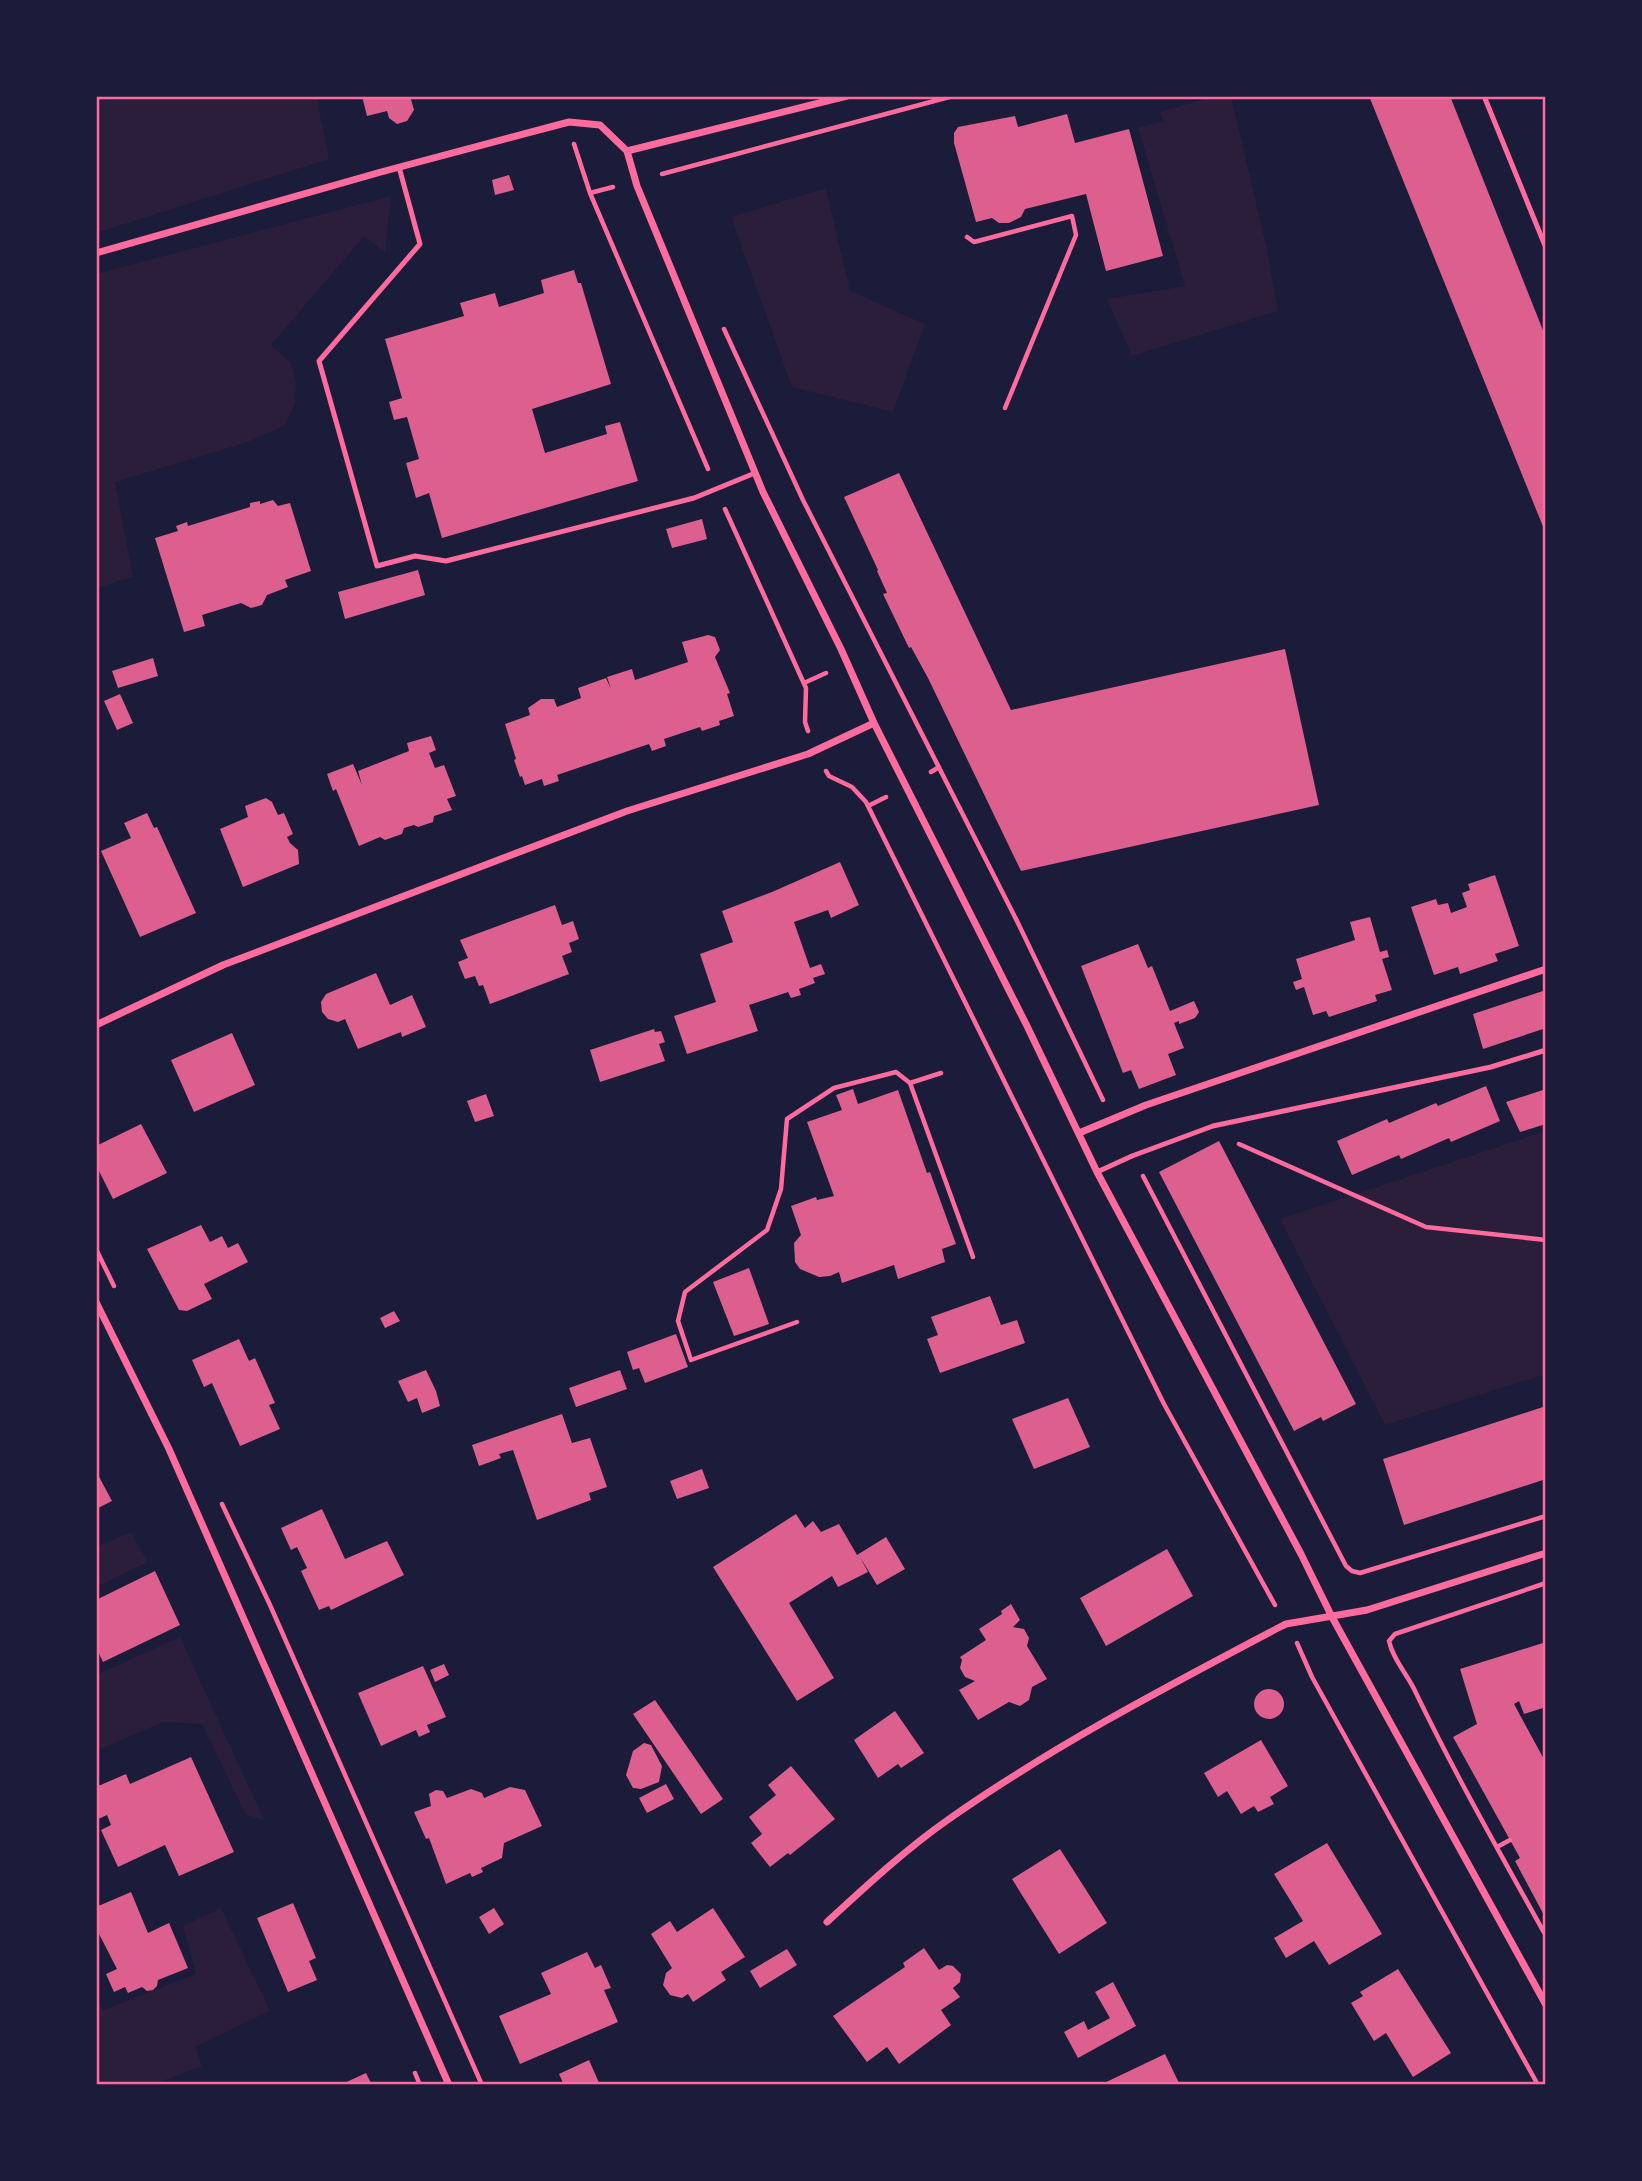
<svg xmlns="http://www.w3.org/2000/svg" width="1642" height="2181" font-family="'Source Serif 4',serif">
  <rect width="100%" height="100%" fill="#1b1b3a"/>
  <!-- green -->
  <path fill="#2a1e3b" d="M96,96H316L329,159L96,233Z
    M1215,96H1231L1267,250L1278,311L1132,356L1107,299L1185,286L1138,128L1163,121L1160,112Z
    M826,188L850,291L925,324L893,412L792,387L731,217Z
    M391,196L385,253L364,236L271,345L291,363L296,381L295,404L285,425L248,442L115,482L133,577L96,588V274Z
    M1546,1131V1374L1385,1425L1280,1219Z
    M131,1532L148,1562L96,1587V1547Z
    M180,1637L264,1820L246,1815L202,1724L163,1722L96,1751V1675Z
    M221,1908L270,2011L195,2047L202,2066L152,2085H96V1996L103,2010L196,1974L183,1926Z"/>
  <!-- building -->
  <path fill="#dd5f8e" d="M362,96H410L414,110L407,121L397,124L389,118L387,111L367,116Z
    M1369,96H1450L1546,338V534Z
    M1067,114L1075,143L1129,129L1163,256L1106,271L1086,194L1025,209L1021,217L1009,223H999L992,218L976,222L954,143V133L958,127L1015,116L1018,127Z
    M509,175L514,190L495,195L492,180Z
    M574,270L578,283H581L611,384L532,409L545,453L607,434L605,426L620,422L638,481L442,538L429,493L416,498L406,463L419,459L407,417L394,420L389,402L402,398L385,339L464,316L460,303L495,293L499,307L544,293L541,280Z
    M899,473L1011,710L1285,649L1319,805L1021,871L928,678L911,647L909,648L883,594L887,593L877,571L878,570L844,497Z
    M273,500L278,506L290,503L311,571L285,580L288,587L267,595L262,605L251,608L241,603L202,615L205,626L184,632L155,538L178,531L176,526L187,522L188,526L250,507V503L260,501V504Z
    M702,519L707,539L672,548L666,529Z
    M418,570L425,595L345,619L338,592Z
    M708,635L715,637L720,650L715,657L730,693L727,694L734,716L719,721L720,725L702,731L700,727L664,739L666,746L652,751L649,744L557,775L559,781L544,786L542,779L525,785L522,776L520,777L514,760L516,759L505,724L530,715L528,708L541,699H554L557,707L581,698L578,688L606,678L611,689L607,677L632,669L635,680L688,662L682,642Z
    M153,658L158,676L118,688L112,671Z
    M120,694L133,723L117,730L104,701Z
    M431,736L436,750L429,753L435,768L444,765L456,796L447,799L452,810L434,816L433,822L418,827L414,825L404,828L402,834L385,840L380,837L359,846L336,789L333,791L327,774L353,764L362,785L358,771L409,751L407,743Z
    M266,798L272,802L278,815L284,813L293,834L287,837L290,843L298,850L299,864L243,887L220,829L248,817L245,806Z
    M147,813L154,828L157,827L196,913L140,937L101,851L131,838L124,823Z
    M840,862L859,905L831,918L828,910L794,922L810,968L821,964L825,974L813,978L815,983L799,989L801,995L791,998L788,992L749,1005L758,1031L687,1054L674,1016L716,1002L700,954L733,942L722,911L772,892Z
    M1495,875L1519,946L1495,954L1498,961L1460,974L1458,967L1434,975L1411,907L1436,899L1438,905L1448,903L1451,913L1467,907L1462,893L1470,890L1468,884Z
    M555,905L562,925L573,921L579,939L569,943L572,952L562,956L569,974L490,1004L483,985L479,986L475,976L465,979L458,962L468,958L460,940Z
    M1370,917L1380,952L1387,950L1389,957L1382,959L1392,990L1375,995L1377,1001L1329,1017L1326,1011L1313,1015L1304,987L1296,990L1293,982L1302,979L1296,959L1355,940L1350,922Z
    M1138,944L1148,968L1152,966L1170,1011L1194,1001L1199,1012L1195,1018L1179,1024V1021L1174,1023L1184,1048L1168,1054L1176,1075L1139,1089L1131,1070L1123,1073L1081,966Z
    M376,973L390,1005L412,995L426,1027L402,1037L401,1032L358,1049L345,1019L338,1022L328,1019L322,1012L321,1002L326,994Z
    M1546,990V1028L1483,1049L1473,1014Z
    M654,1029L655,1032L661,1031L665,1042L659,1044L665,1061L600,1082L590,1050Z
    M232,1033L255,1085L194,1112L171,1060Z
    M1486,1086L1500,1121L1451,1142L1449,1138L1401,1159L1399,1155L1352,1175L1337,1141L1387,1119L1389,1123L1436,1103L1438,1106Z
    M853,1089L858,1104L898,1090L927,1173L930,1172L956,1244L942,1249L945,1262L898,1279L894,1265L842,1283L839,1272L830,1276L819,1277L800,1269L795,1262L794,1243L801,1235L791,1206L816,1197L817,1200L834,1196L807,1122L842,1110L836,1095Z
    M1546,1089V1124L1520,1132L1506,1102Z
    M486,1094L494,1116L475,1122L467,1101Z
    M141,1124L167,1173L113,1199L96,1165V1146Z
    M1219,1141L1356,1404L1323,1421L1321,1417L1294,1431L1159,1172Z
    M201,1225L210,1242L222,1236L228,1248L238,1243L248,1262L204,1284L212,1299L187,1311L179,1310L147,1249Z
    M749,1268L769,1324L734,1336L713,1282Z
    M990,1296L1001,1325L1017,1320L1025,1343L940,1373L927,1339L938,1335L931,1317Z
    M394,1311L400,1321L385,1328L380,1318Z
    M676,1334L688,1367L645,1383L639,1368L633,1370L627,1352Z
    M239,1339L249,1361L255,1358L275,1403L269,1405L280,1429L240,1446L212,1383L204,1387L192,1360Z
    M426,1370L436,1391L440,1406L422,1413L417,1398L408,1402L398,1381Z
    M620,1370L627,1389L576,1407L569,1388Z
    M1068,1398L1090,1447L1034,1469L1012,1419Z
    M1546,1406V1479L1404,1525L1383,1459Z
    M562,1414L572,1443L590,1438L607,1487L589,1493L591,1500L537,1520L513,1450L499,1454L501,1458L479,1466L472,1445Z
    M702,1469L709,1488L677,1499L670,1481Z
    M96,1471L112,1501L96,1509Z
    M322,1509L345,1559L387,1541L404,1575L331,1610L329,1606L319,1610L301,1571L307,1568L297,1547L291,1550L281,1528Z
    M796,1514L805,1528L813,1521L821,1532L839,1524L857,1555L886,1537L905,1569L877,1585L860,1557L868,1572L838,1587L832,1576L789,1603L834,1678L797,1701L713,1567Z
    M1167,1549L1193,1596L1106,1646L1080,1598Z
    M155,1571L180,1625L103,1662L96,1647V1600Z
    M1011,1604L1020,1620L1013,1627L1024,1629L1029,1638L1027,1646L1047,1679L1032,1687L1029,1700L1020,1706L1009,1702L978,1720L959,1690L975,1681L965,1677L960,1668L962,1660L960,1657L986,1640L979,1629L1002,1614L1001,1611Z
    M1546,1642V1707L1524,1714L1519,1701L1514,1704L1546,1763V1919L1515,1861L1520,1858L1453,1737L1477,1724L1460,1669Z
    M444,1664L449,1675L435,1682L430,1670Z
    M423,1666L446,1717L427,1725L430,1732L419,1737L416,1730L381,1746L358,1693Z
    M1254 1704a15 15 0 1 1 30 0a15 15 0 1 1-30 0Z
    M655,1700L723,1799L701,1814L633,1714Z
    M895,1711L924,1753L901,1768L898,1764L878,1778L854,1740Z
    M1261,1740L1288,1786L1270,1797L1274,1804L1258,1812L1254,1806L1241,1814L1227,1791L1218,1797L1204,1773Z
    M644,1743L651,1745L662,1766L659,1782L641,1789L633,1788L626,1775L633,1751Z
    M191,1757L234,1852L179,1876L165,1845L118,1867L101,1830L111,1825L107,1815L96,1820V1787L126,1774L130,1784Z
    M791,1766L835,1819L790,1855L788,1853L770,1867L751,1843L762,1834L749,1817L776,1795L768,1785Z
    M666,1784L674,1799L647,1813L639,1798Z
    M510,1787L525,1790L542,1826L504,1843L502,1858L481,1868L483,1872L472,1877L470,1873L446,1884L429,1838L426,1839L414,1812L431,1806L429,1794L436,1790L443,1791L447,1798L471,1789L482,1793L484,1798Z
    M1327,1843L1382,1934L1329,1965L1314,1941L1286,1958L1274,1938L1303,1921L1274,1874Z
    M1060,1849L1107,1923L1059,1954L1012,1879Z
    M131,1892L148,1933L169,1923L188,1968L158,1980L157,1986L153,1990L147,1991L142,1987L128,1993L125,1987L114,1992L106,1974L117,1969L96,1928V1907Z
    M293,1903L316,1958L309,1961L317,1980L288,1992L257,1918Z
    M494,1908L504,1924L489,1934L479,1917Z
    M713,1908L745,1957L721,1972L726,1980L693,2002L688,1994L682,1998L670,1995L663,1985L666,1973L672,1968L651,1934L670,1921L677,1932Z
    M924,1948L939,1970L947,1965L953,1966L961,1974L960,1982L953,1988L960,1997L941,2010L951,2025L899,2064L887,2047L867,2062L833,2016L905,1967L903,1963Z
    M787,1949L797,1965L760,1988L750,1971Z
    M587,1952L595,1968L601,1965L611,1988L604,1990L618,2022L520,2064L499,2016L551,1994L541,1973Z
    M1398,1969L1451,2053L1413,2077L1386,2033L1374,2041L1351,2003L1363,1996L1360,1992Z
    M1113,1982L1136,2026L1078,2058L1064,2032L1084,2021L1088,2030L1110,2018L1095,1992Z
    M1165,2054L1180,2085H1100Z
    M589,2060L600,2085H564L559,2074Z
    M366,2073L372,2085H340Z"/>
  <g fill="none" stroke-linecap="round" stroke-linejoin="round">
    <!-- path -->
    <path stroke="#ff6b9d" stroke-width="4.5" d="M624,96H643
      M574,144L590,193L708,469
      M662,174L953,96
      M590,193L613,187
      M967,237L974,242L1072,216L1076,235L1005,408
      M724,329L803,500L1017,921L1103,1100
      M725,509L806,688L805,722L808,731
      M804,683L826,673
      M826,771L829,776L852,787L866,802L1164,1404L1275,1605
      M931,772L939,767
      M868,806L886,797
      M910,1083L973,1257
      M1239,1144L1426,1227L1546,1240
      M1143,1176L1346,1566L1352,1571L1360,1573L1546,1516
      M96,1249L114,1286
      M797,1322L691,1360L678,1321L685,1292L767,1230L781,1189L787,1119L834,1088L896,1072L910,1083L941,1073
      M222,1504L270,1605L482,2085
      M1546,1583L1395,1634L1389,1641C1393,1660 1408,1675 1416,1693C1456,1776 1501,1855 1546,1936
      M1297,1643L1312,1677L1538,2085
      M1497,1847L1510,1840
      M415,2073L420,2085"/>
    <!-- service -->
    <path stroke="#ff6b9d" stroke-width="5" d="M1484,96L1546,248
      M399,167L420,244L319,361L377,566L415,556L446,561L694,498L755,473
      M1097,1172L1132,1156L1213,1126L1491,1067L1546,1050"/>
    <!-- minor -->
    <path stroke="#ff6b9d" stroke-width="7" d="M627,151L847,96
      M96,253L381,172L569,122L600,125L627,151L637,186L763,492L841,649L874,723L1027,1026L1097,1172L1301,1554L1332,1617L1546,2005
      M96,1025L223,965L627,811L808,754L874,723
      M1079,1133L1146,1105L1546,969
      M96,1302L169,1449L449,2085
      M827,1922C866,1886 906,1849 949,1819C1053,1746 1166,1687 1278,1628L1286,1624L1367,1610L1546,1553"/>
  </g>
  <!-- border -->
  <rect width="1642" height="2181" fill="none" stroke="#1b1b3a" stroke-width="196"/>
  <rect x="98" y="98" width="1446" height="1985" fill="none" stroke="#ff6b9d" stroke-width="2.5"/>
</svg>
